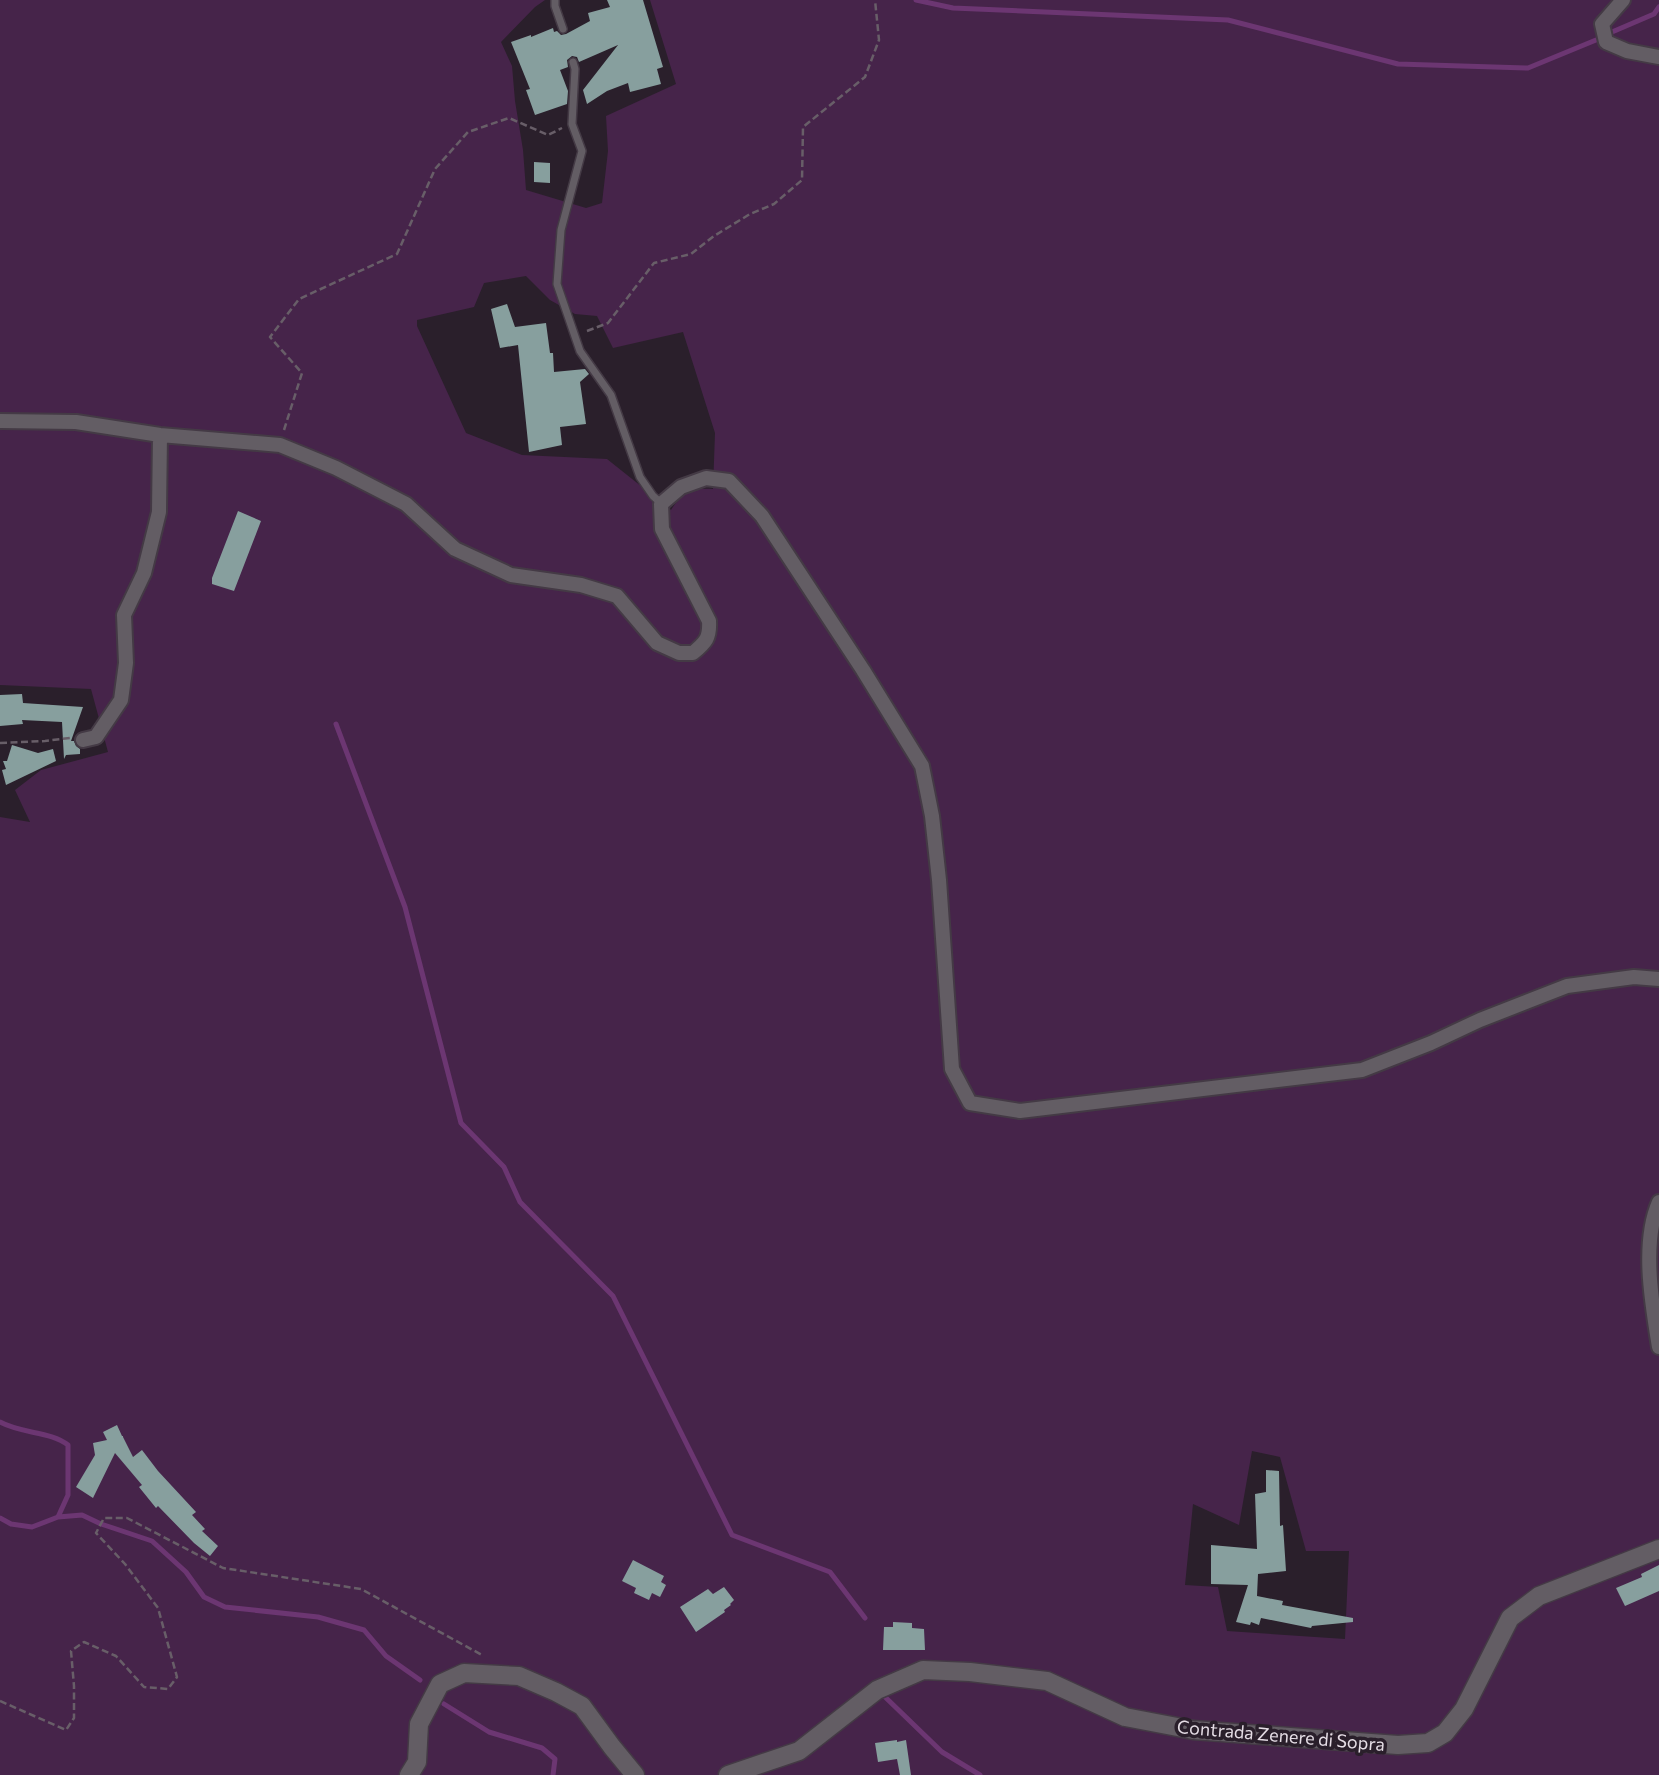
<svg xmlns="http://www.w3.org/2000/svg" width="1659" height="1775" font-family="Commissioner,sans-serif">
  <rect width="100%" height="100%" fill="#2a1f2b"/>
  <!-- green -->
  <path fill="#46244a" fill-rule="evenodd" d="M0,0H545L535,7L501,42L512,66L515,101L523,150L526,190L586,208L602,203L608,151L606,116L676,84L650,0H1659V1775H0V817L30,822L15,790L41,770L108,752L91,689L0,685ZM526,276L550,300L575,314L597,316L613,348L683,332L715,433L713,489C692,488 683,492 671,510L607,459L522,455L466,433L417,326V320L474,307L484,283ZM1252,1451L1280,1457L1306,1551H1349L1345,1639L1227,1631L1218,1587L1185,1585L1193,1504L1239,1525Z"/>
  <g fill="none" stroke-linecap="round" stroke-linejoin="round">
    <!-- stream -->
    <path stroke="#6c3672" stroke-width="5" d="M916,0L953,8L1228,20L1398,64L1528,68L1596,40
      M1612,32L1654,14L1659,7
      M336,724L405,907L461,1123L504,1167L520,1202L613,1296L732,1535L830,1572L865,1618
      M0,1422C21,1434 51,1431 68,1445V1495L58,1517
      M0,1518L11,1524L32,1527L58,1517L82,1515L101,1524L152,1541L186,1572L204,1597L225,1607L318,1617L364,1630L386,1656L420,1680
      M883,1695L942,1752L980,1775
      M444,1704L489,1732L542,1748L555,1759L553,1775"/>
  </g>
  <!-- building -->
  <path fill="#879f9e" d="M607,0H643L663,67L657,69L661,84L630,92L628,83L607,91L587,104L583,90L618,45L579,62L577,57L572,56L567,60L568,67L560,70L568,91L567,104L535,115L526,90L530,89L511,42L531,35V37L553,28L554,32L557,31L561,35L566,34L590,21L588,13L610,7Z
    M534,162L550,163V183L534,182Z
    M507,304L515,327L546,323L550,353H553L554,372L585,369L589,374L580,382L586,424L560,427L562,445L529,452L518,345L500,348L491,309Z
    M238,511L261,521L234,591L212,584V578Z
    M22,694L23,703L83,707L71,741H74L76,746L80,749V754L66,755L64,759L62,722L22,720L23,724L0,726V695Z
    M12,745L38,753L53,749L56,761L6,785L2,770L6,769L3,761H7Z
    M117,1425L122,1436H123V1437L133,1457L142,1450L158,1471L196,1512L192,1515L205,1529L202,1531L218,1546L210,1556L194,1543L158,1506L156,1508L139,1487L142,1485L115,1453L93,1498L76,1487L95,1455L93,1443L107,1440L103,1432Z
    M1266,1470L1279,1471L1280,1526L1283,1525L1286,1571L1258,1574L1257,1596L1283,1601L1282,1605L1353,1618V1622L1312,1626L1311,1628L1261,1618L1259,1625L1251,1622L1250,1625L1236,1622L1248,1585L1211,1584V1545L1257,1549L1255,1494L1266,1492Z
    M633,1560L664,1576L661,1582L666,1585L660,1597L652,1593L649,1600L634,1593L636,1588L622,1581Z
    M1659,1565V1591L1625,1606L1616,1588L1642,1577L1641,1574Z
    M724,1587L734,1600L730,1604L731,1605L724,1610L725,1612L696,1632L680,1607L708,1589L713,1594Z
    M893,1622L912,1623V1628L924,1629L925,1650H883L884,1627H893Z
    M897,1740V1742L906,1740L911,1775H900L897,1759L878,1762L875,1743Z"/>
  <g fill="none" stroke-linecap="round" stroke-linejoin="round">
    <!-- service casing -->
    <g stroke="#443a45" stroke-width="10">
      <path id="service" d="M555,0V6L563,29
        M573,62L575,69L572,124L582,151L561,230L557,284L580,351L611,395L640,477L653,496L661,503"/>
    </g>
    <!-- minor casing -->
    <g stroke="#443a45" stroke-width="18">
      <path id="minor" d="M1623,0L1602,24L1606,42L1627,51L1659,57
        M0,421L76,422L160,435L280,445L336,468L406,504L455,549L511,575L581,585L617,596L657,643L679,653H693C706,642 710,638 709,621L662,529L661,504L681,487L706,478L729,481L762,516L863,670L922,766L932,816L939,880L952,1069L970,1103L1020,1111L1362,1070L1431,1043L1480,1020L1567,986L1634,977L1659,979
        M83,740L96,737L121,700L126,663L124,615L144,573L159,512L160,435
        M1659,1202C1641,1243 1652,1304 1659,1347"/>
    </g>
    <!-- tertiary casing -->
    <g stroke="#443a45" stroke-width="21">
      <path id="tertiary" d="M409,1775L417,1762L419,1724L440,1684L464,1673L519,1676L556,1692L582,1706L612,1747L635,1775
        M728,1775L799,1751L877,1690L923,1670L970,1672L1047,1681L1125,1717L1193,1730L1398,1745L1428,1743L1445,1733L1464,1709L1510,1618L1539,1596L1659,1549"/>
    </g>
    <!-- path -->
    <path stroke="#685e68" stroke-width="2.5" stroke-dasharray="7 3.5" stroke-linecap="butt" d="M587,331L608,323L654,263L691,254L714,236L750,214L774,204L802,180L803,127L865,77L879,40L875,0
      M284,430L302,373L270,337L299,299L397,254L435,169L468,132L509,118L548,135L562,128
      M0,743L45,741L70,738
      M0,1701L66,1730L74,1718V1686L71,1651L84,1642L116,1656L144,1687L168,1689L177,1677L158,1608L125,1564L96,1533L104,1518H127L223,1568L361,1589L482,1655"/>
    <!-- service -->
    <use href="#service" stroke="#635d64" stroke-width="7"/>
    <!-- minor -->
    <use href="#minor" stroke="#635d64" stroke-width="14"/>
    <!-- tertiary -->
    <use href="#tertiary" stroke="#635d64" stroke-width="18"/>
  </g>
  <g text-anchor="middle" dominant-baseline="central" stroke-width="7" stroke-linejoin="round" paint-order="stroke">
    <!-- street labels -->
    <g font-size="18" fill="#e5dde5" stroke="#2a1f2b">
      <text transform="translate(1281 1735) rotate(5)">Contrada Zenere di Sopra</text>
    </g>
  </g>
</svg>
